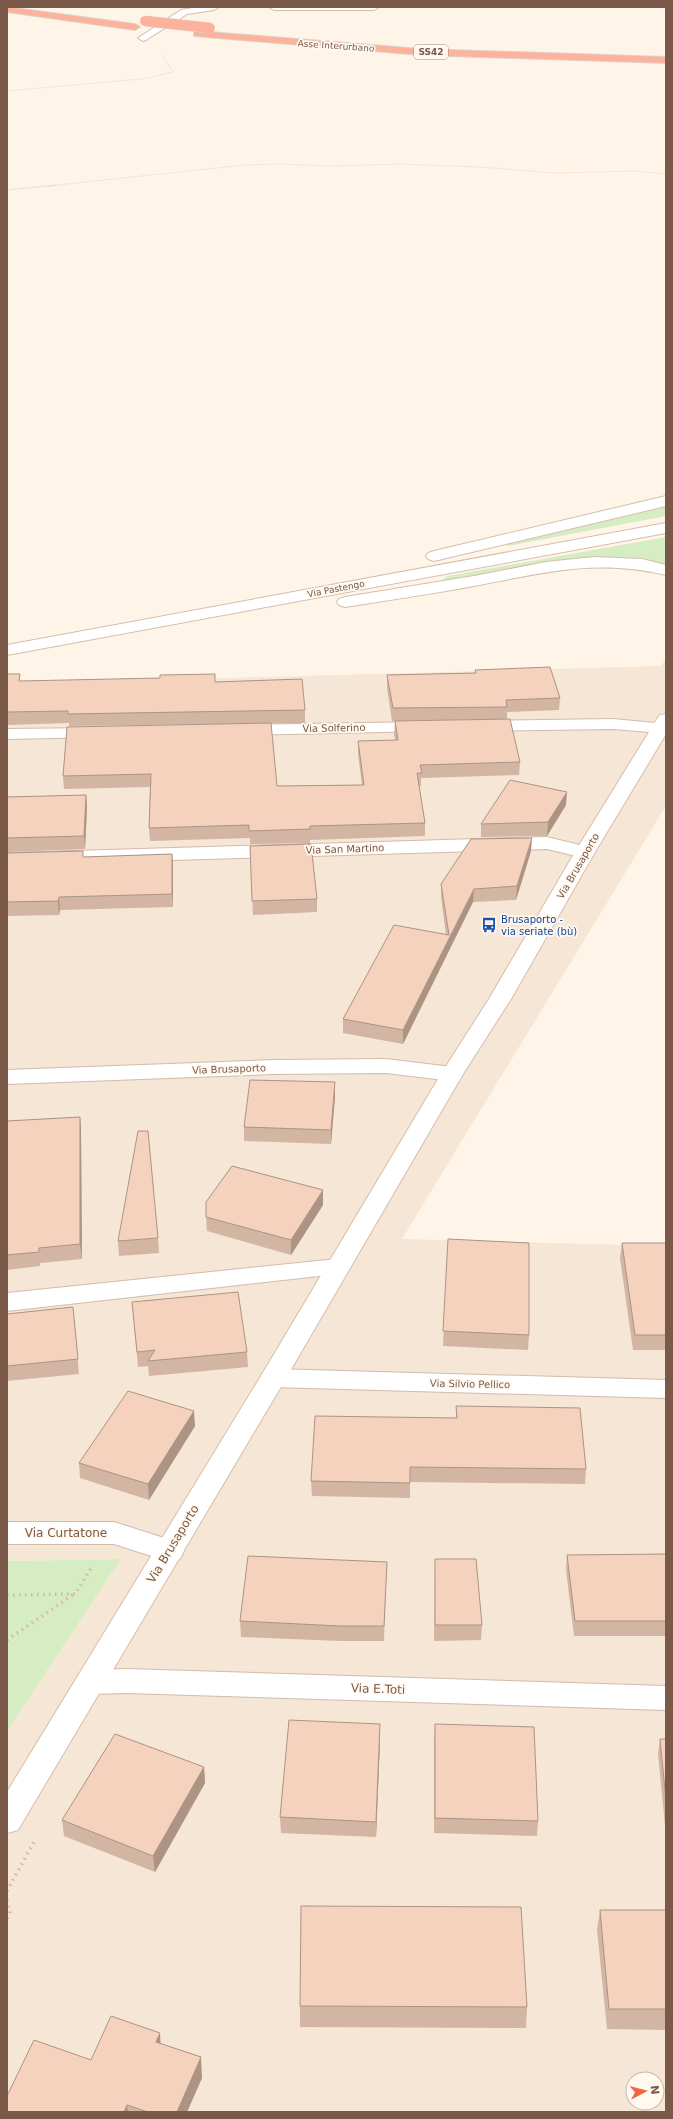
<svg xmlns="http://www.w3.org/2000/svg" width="673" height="2119" font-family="'DejaVu Sans',sans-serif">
  <rect width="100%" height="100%" fill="#fef5e8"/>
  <!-- residential -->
  <path fill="#f6e6d5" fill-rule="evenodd" d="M666,658V806L402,1239L666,1246V2112H7V1731L121,1559L7,1561V684L661,666ZM633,2079H657V2103H633Z"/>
  <!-- green -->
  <path fill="#d6edc4" d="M666,504V516L508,546L506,544Z
    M666,537V566L634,559L594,557L451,581L442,580L447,576Z
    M121,1559L7,1731V1561Z"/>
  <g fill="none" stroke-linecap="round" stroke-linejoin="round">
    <!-- street casing -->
    <g stroke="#d2bbac" stroke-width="2">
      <path id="street" d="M198,7H219L214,10L187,14L146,40L143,41L138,38L181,10Z
        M269,7H379L374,10H274Z
        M613,719L666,724V732L661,733L613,729L482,731L476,730L473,726L476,722L482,721Z
        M424,722L430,723L433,727L430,731L242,735L236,734L233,730L236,726L242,725Z
        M96,728L102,729L105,733L102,737L7,739V729Z
        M547,837L592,848L595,852L592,856L585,858L547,849L7,865V853Z
        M386,1059L452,1067L460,1069L463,1074L460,1079L452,1081L386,1073L274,1074L7,1084V1070L274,1060Z
        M337,1259L346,1261L349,1267L346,1273L7,1311V1293Z
        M273,1369L666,1380V1398L273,1387L264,1385L260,1378L264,1371Z
        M7,1522H114L180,1543L184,1551L180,1559L170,1562L114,1544H7Z
        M127,1669L666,1686V1710L127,1693L90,1694L80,1691L75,1682L80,1673L90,1670Z"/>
    </g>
    <!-- secondary casing -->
    <g stroke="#d7beab" stroke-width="2">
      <path id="secondary" d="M666,496V506L434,561L428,559L426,556L428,553L434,551Z
        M666,523V533L7,655V645Z
        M594,557L642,559L666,565V575C596,558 542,573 474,586C431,594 388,600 345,607L339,605L337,602L339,599L345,597L474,576L546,562Z
        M666,714V734L595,852L511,999L463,1074L282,1385L18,1830L7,1833V1792L264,1371L441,1074L489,999L575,852L657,719L660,715Z"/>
    </g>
    <!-- highway casing -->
    <g stroke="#ddd4d0" stroke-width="2">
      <path id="highway" d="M7,7L135,24L140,27L135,30L7,12Z
        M197,31L421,49L666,57V63L421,55L194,36V32Z"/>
    </g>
    <!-- path-far2 -->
    <path stroke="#dbb5a0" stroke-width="1" stroke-dasharray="0.5 1.5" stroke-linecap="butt" d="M7,91L141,79L173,72L162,55
      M48,186L245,165L279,164L333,166L401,164L480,167L553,173L635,171L666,174"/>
    <!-- path-far1 -->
    <path stroke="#dbb5a0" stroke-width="1.5" stroke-dasharray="0.5 1.5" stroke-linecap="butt" d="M7,190L57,185"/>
    <!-- path -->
    <path stroke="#dbb5a0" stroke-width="3.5" stroke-dasharray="1.5 4.5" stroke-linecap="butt" d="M7,1595L75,1594L93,1565
      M7,1640L74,1594
      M7,1891L34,1842
      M7,1900L10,1912L7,1920"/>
    <!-- street -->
    <use href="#street" fill="#fff" fill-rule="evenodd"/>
    <!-- secondary -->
    <use href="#secondary" fill="#fff" fill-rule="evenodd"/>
    <!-- highway -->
    <use href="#highway" fill="#fcb29b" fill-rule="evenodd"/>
    <!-- highway-bridge casing -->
    <g stroke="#ddd4d0" stroke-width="11" stroke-linecap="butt">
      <path id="highway-bridge" d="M145,21L210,28"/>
    </g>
    <!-- highway-bridge -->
    <use href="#highway-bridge" stroke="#fcb29b" stroke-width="10"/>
  </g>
  <!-- wall -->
  <path fill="#d3b5a3" d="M475,670L560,698L559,710L507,712V719L392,721L387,688V675L475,673Z
    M7,674L20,681L216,682L305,710V723L69,726V723L7,725Z
    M395,721L520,762L519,775L421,778V786H419L425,823V836L310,840V843L250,844V838L150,841L149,828L150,787L64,789L63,776L67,727L277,786L362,785L358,754V741L395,740L394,734Z
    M86,795L87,808L85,849L7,852V797Z
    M566,805L547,836L481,837V824Z
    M250,846L317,899V912L253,915Z
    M531,851L516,900L473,902L403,1044L343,1033V1019L446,935L441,897V884Z
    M7,853L83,857L172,854L173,868V907L60,910L59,915L7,916Z
    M335,1082V1097L331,1144L244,1141V1127Z
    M80,1117L81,1131L82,1259L40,1263V1266L7,1270V1121Z
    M323,1190V1205L291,1255L207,1231L206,1217Z
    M158,1238L159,1253L119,1256L118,1241Z
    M448,1239L529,1335L528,1350L443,1346Z
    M622,1243H666V1350H633L620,1258Z
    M132,1302L247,1352L248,1367L149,1376L148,1366L138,1367Z
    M73,1307L79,1374L7,1381V1314Z
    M456,1406L586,1469L585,1484L410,1482V1498L312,1496L311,1481L456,1418Z
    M195,1426L149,1500L80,1478L79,1463Z
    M666,1554V1636H574L566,1570L567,1555Z
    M435,1559L482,1625L481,1640L434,1641Z
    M386,1577L384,1641H340L241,1637L240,1621Z
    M435,1724L538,1821L537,1836L434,1833V1740Z
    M660,1739H666V1836L658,1754Z
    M380,1740L376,1837L281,1833L280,1817Z
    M204,1767L205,1783L155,1872L64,1836L62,1820Z
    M600,1910H666V2030L607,2029L597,1930Z
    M300,2006L527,2007L526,2028L300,2027Z
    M160,2033V2044L202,2078L187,2112H7L91,2060Z"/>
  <!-- shaded-wall -->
  <path fill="#ac9384" d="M567,792L566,805L547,836L548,822Z
    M86,795L87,808L85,849L84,836Z
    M532,838L531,851L516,900L517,886Z
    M172,854L173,868V907L172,894Z
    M474,889L473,902L403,1044V1030Z
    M59,897L60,910L59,915L58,901Z
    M335,1082V1097L331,1144V1130Z
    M80,1117L81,1131L82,1259L80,1244Z
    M323,1190V1205L291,1255V1240Z
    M194,1411L195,1426L149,1500L148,1484Z
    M380,1724V1740L376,1837V1822Z
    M204,1767L205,1783L155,1872L153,1856Z
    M160,2033L161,2053L156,2042Z
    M201,2057L202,2078L187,2112H177Z
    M127,2105L128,2112H124Z"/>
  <!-- building -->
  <path fill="#f5d2bd" stroke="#ac9384" d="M550,667L560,698L506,700L507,707L393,708L387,675L476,673L475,670Z
    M7,674H20L19,681L160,678V675L215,674V682L302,679L305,710L68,714V711L7,712Z
    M510,719L520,762L420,765L422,773H417L425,823L310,826V829L249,831V825L149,828L151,774L63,776L67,727L271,723L277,786L364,785L358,741L398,740L395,721Z
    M510,780L567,792L548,822L481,824Z
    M86,795L84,836L7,838V797Z
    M532,838L517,886L474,889L403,1030L343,1019L394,925L449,935L441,884L471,839Z
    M311,844L317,899L252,901L250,846Z
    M83,851V857L172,854V894L59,897L58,901L7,902V853Z
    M250,1080L335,1082L331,1130L244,1127Z
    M80,1117V1244L39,1248V1252L7,1255V1121Z
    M138,1131H148L158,1238L118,1241Z
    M232,1166L323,1190L291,1240L206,1217V1202Z
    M448,1239L529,1243V1335L443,1331Z
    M622,1243H666V1335H635Z
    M238,1292L247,1352L148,1361L155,1350L137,1352L132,1302Z
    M73,1307L78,1359L7,1366V1314Z
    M128,1391L194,1411L148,1484L79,1463Z
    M456,1406L580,1408L586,1469L410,1467V1483L311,1481L315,1416L457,1418Z
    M666,1554V1621H575L567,1555Z
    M248,1556L387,1562L384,1626H340L240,1621Z
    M435,1559H476L482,1625H435Z
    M289,1720L380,1724L376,1822L280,1817Z
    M435,1724L534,1727L538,1821L435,1818Z
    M115,1734L204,1767L153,1856L62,1820Z
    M660,1739H666V1800Z
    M301,1906L521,1907L527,2007L300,2006Z
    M600,1910H666V2009H609Z
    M111,2016L160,2033L156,2042L201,2057L177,2112H148L127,2105L124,2112H7V2096L34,2040L91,2060Z"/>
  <!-- icons -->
  <defs>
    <g id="bus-bare" transform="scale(1.2)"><path d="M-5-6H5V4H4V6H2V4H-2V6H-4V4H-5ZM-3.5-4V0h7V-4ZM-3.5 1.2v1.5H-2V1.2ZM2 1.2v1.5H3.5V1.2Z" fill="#1a4fb4" stroke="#fff9f0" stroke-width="2.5" paint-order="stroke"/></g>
  </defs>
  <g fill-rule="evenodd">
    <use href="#bus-bare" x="489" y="925"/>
  </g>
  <g text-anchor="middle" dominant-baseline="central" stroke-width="3.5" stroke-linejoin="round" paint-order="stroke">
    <!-- far-street labels -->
    <g font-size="9" fill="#7b5949" stroke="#fff9f0">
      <text transform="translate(336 46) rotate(4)">Asse Interurbano</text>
      <text transform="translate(336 589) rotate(-11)">Via Pastengo</text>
    </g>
    <!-- shield labels -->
    <rect fill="#fff9f0" stroke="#a3897b" stroke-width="1" x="414" y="45" width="34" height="14" rx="3"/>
    <g font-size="9" font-weight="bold" fill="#7b5949">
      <text x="431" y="52">SS42</text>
    </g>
    <!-- street labels -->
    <g font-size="10" fill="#7b5949" stroke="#fff9f0">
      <text transform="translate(334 728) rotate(-1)">Via Solferino</text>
      <text transform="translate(345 849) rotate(-2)">Via San Martino</text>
      <text transform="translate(578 866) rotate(-60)">Via Brusaporto</text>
      <text transform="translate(229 1069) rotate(-2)">Via Brusaporto</text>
      <text transform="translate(470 1384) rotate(1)">Via Silvio Pellico</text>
    </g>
    <!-- transit labels -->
    <g font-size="10" fill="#164399" stroke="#fff9f0" text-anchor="start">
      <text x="501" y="919">Brusaporto -<tspan x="501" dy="12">via seriate (bù)</tspan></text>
    </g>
    <!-- near-street labels -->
    <g font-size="12" fill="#7b5949" stroke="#fff9f0">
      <text x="66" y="1533">Via Curtatone</text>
      <text transform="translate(173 1544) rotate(-59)">Via Brusaporto</text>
      <text transform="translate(378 1689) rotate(2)">Via E.Toti</text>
    </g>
  </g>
  <!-- border -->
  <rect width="673" height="2119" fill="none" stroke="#7b5949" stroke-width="16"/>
  <!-- north arrow -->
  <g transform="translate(645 2091) rotate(83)"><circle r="19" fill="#fff9f0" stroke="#cab9ad"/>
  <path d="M0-3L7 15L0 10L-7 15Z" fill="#f06745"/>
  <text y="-6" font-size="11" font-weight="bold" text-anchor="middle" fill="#7b5949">N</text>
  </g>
</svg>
